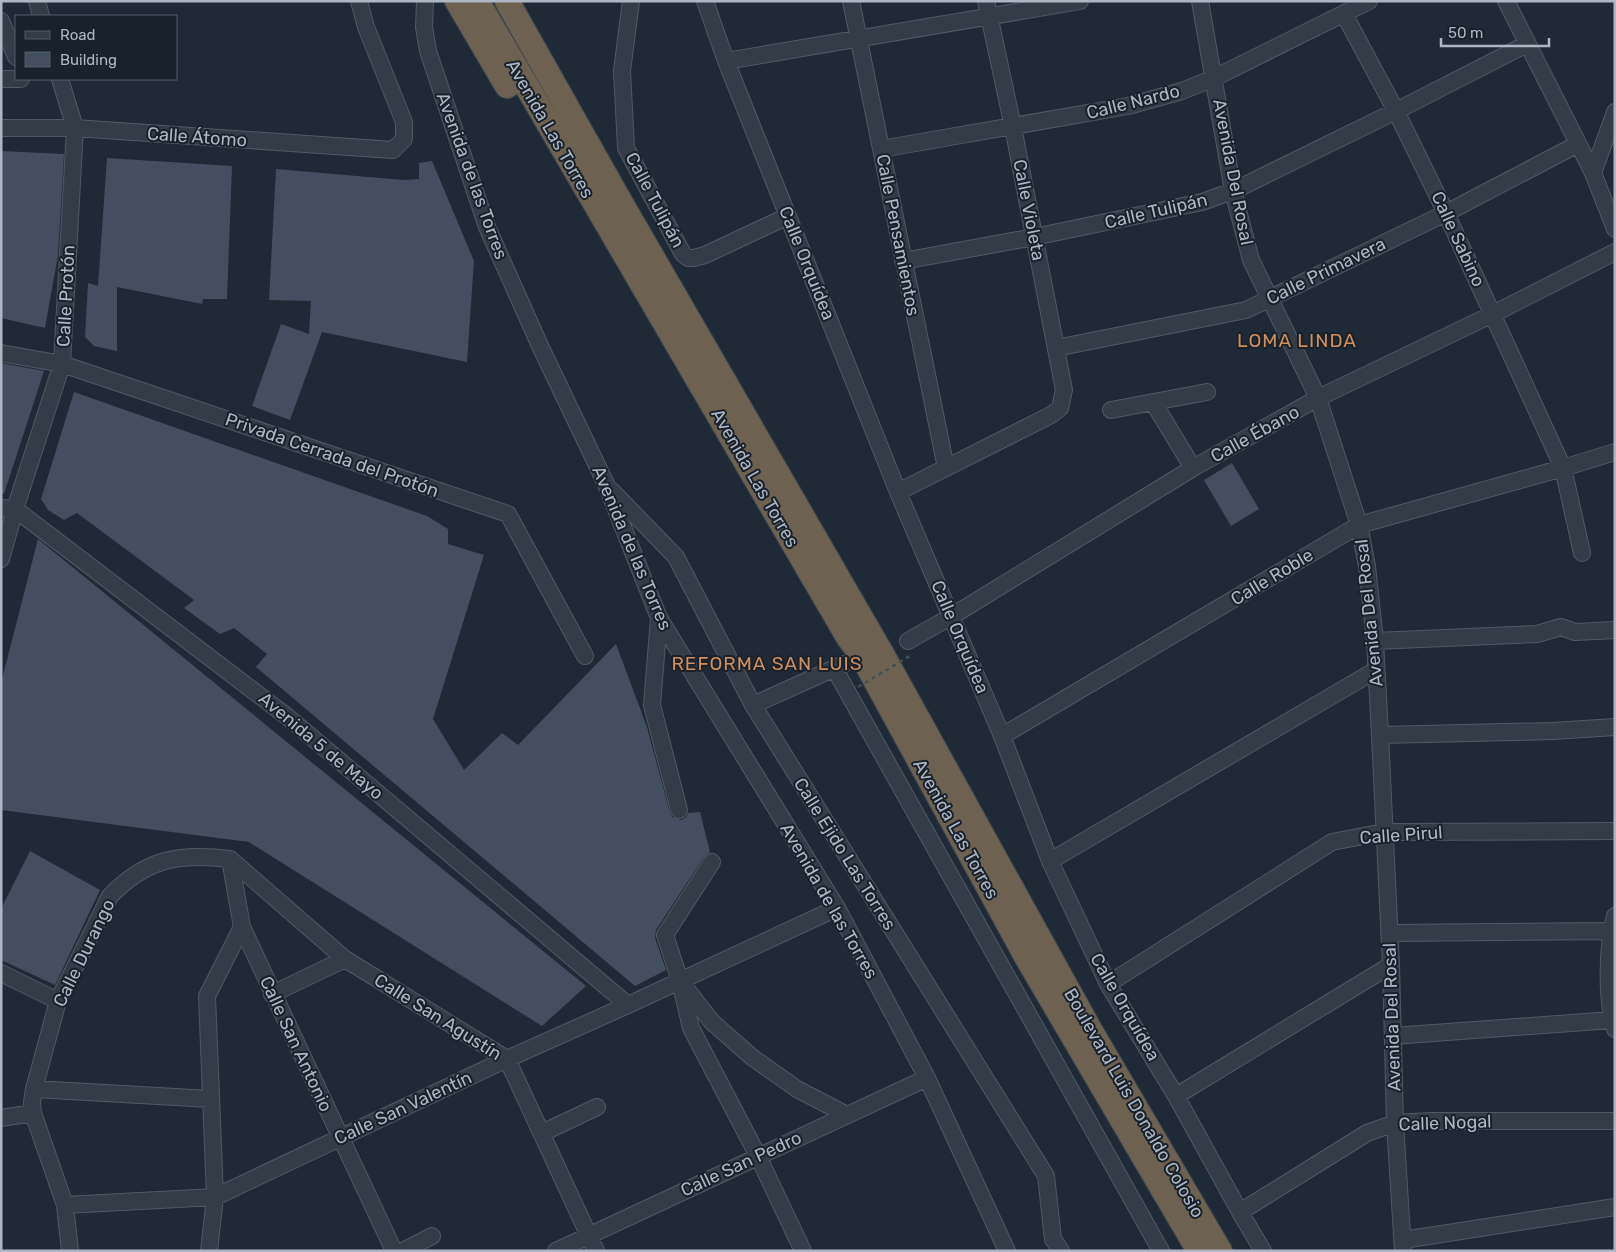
<svg xmlns="http://www.w3.org/2000/svg" width="1616" height="1252" font-family="Rubik,sans-serif">
  <rect width="100%" height="100%" fill="#202a36"/>
  <!-- building -->
  <path fill="#434f5e" d="M1,151L64,154L58,255L45,328L1,318Z
    M107,158L232,166L227,299H203L202,304L117,287V351L94,346L85,337L88,283L98,286Z
    M432,161L474,261L467,362L322,332L290,420L252,406L281,324L309,334L311,301L269,300L276,169L403,180L419,179V163Z
    M1,363L44,371L4,494L1,493Z
    M74,392L427,516L448,529V544L484,555L433,719L464,770L502,733L518,745L616,644L647,727L670,813L672,817L681,820L686,817L688,813L700,812L710,852L704,857L656,930L655,938L666,970L635,986L256,667L267,654L234,628L220,634L184,608L194,600L77,513L64,520L48,510L41,499Z
    M1232,463L1259,509L1231,526L1204,480Z
    M38,539L586,986L542,1026L249,842L1,810V683Z
    M30,851L100,890L55,985L1,960V909Z"/>
  <g fill="none" stroke-linecap="round" stroke-linejoin="round">
    <!-- minor casing -->
    <g stroke="#515965" stroke-width="18">
      <path id="minor" d="M37,1L41,16
        M425,1L424,27L428,51L487,227L541,348L606,484L659,618L837,908L927,1078L1007,1251
        M631,1L622,71L626,148L683,254L688,258H694L705,255L788,216
        M705,1L726,61L898,492L1002,736L1050,861L1108,984L1176,1096L1240,1212L1263,1251
        M851,1L946,468
        M1200,1L1233,191L1251,260L1318,398L1359,525L1367,566L1375,641L1380,735L1391,965L1395,1123L1403,1251
        M1506,1L1593,173L1615,229
        M1,21L16,57
        M726,61L1080,1
        M1,79H21
        M1,128H75L393,150L404,139V122L366,27L359,1
        M881,149L1128,106L1182,91L1214,78L1369,1
        M1593,173L1615,112
        M903,261L1034,237L1202,202L1233,191L1396,111L1527,44
        M1056,348L1246,310L1446,213L1578,144
        M1,353L62,364L508,514L585,656
        M1153,402L1193,468
        M1111,410L1207,392
        M612,491L676,557L753,705L1046,1176L1053,1239L1061,1251
        M898,492L1051,415L1060,408L1064,390L1013,127L986,1
        M1,508L15,509L289,718L628,1005
        M1582,553L1563,468L1615,452
        M1,559L15,509L62,364L75,128L60,79
        M659,618L652,705L679,810
        M908,641L952,616L1193,468L1318,398L1493,314L1615,252
        M1375,641L1537,634L1561,627L1575,632L1615,630
        M834,668L1161,1251
        M753,705L844,664
        M1380,735L1553,731L1615,727
        M1002,736L1359,525L1563,468L1446,213L1396,111L1344,14
        M230,859L345,959L507,1059L596,1251
        M230,859L242,927L394,1251
        M1050,861L1376,670
        M712,862L665,935L680,981L691,1028L758,1156L803,1251
        M1615,916C1607,948 1606,997 1615,1029
        M1389,933L1611,931
        M1,973L58,1001
        M1108,984L1332,842L1384,832L1615,831
        M684,986L712,1022L753,1058L797,1089L847,1115
        M272,994L345,959
        M1393,1036L1612,1020
        M34,1089L211,1099
        M1176,1096L1391,965
        M1,1118L33,1113
        M542,1133L597,1107
        M65,1205L215,1197L507,1059L628,1005L837,908
        M1240,1212L1367,1133L1395,1123L1431,1121H1615
        M1403,1240L1615,1207
        M70,1251L65,1205L33,1113L32,1102L34,1089L58,1001L110,896C147,858 180,853 230,859
        M209,1251L215,1197L207,996L242,927
        M403,1251L432,1236
        M556,1251L927,1078"/>
    </g>
    <!-- highway casing -->
    <g stroke="#3e4651" stroke-width="26">
      <path id="highway" d="M457,1L507,86
        M477,1L848,637L861,654L1027,958L1199,1251
        M507,1L617,196L882,654L1089,1028L1220,1251"/>
    </g>
    <!-- minor -->
    <use href="#minor" stroke="#343c47" stroke-width="16"/>
    <!-- highway -->
    <use href="#highway" stroke="#6d6251" stroke-width="24"/>
    <!-- path-bridge -->
    <path stroke="#405255" stroke-width="2.5" stroke-dasharray="4 4" stroke-linecap="butt" d="M858,687L913,654"/>
  </g>
  <g text-anchor="middle" dominant-baseline="central" stroke-width="4" stroke-linejoin="round" paint-order="stroke">
    <!-- street labels -->
    <g font-size="18" fill="#aeb6c4" stroke="#19212b">
      <text transform="translate(1133 102) rotate(-14)">Calle Nardo</text>
      <text transform="translate(550 129) rotate(60)">Avenida Las Torres</text>
      <text transform="translate(197 137) rotate(4)">Calle Átomo</text>
      <text transform="translate(1233 172) rotate(79)">Avenida Del Rosal</text>
      <text transform="translate(472 176) rotate(70)">Avenida de las Torres</text>
      <text transform="translate(655 200) rotate(62)">Calle Tulipán</text>
      <text transform="translate(1029 210) rotate(79)">Calle Violeta</text>
      <text transform="translate(1156 211) rotate(-13)">Calle Tulipán</text>
      <text transform="translate(898 235) rotate(79)">Calle Pensamientos</text>
      <text transform="translate(1458 239) rotate(65)">Calle Sabino</text>
      <text transform="translate(807 263) rotate(68)">Calle Orquídea</text>
      <text transform="translate(1326 271) rotate(-26)">Calle Primavera</text>
      <text transform="translate(66 296) rotate(-87)">Calle Protón</text>
      <text transform="translate(1255 434) rotate(-29)">Calle Ébano</text>
      <text transform="translate(332 455) rotate(19)">Privada Cerrada del Protón</text>
      <text transform="translate(755 478) rotate(60)">Avenida Las Torres</text>
      <text transform="translate(632 548) rotate(67)">Avenida de las Torres</text>
      <text transform="translate(1272 577) rotate(-31)">Calle Roble</text>
      <text transform="translate(1369 613) rotate(-96)">Avenida Del Rosal</text>
      <text transform="translate(960 637) rotate(67)">Calle Orquídea</text>
      <text transform="translate(321 746) rotate(40)">Avenida 5 de Mayo</text>
      <text transform="translate(956 829) rotate(61)">Avenida Las Torres</text>
      <text transform="translate(1401 835) rotate(-4)">Calle Pirul</text>
      <text transform="translate(845 854) rotate(58)">Calle Ejido Las Torres</text>
      <text transform="translate(829 901) rotate(60)">Avenida de las Torres</text>
      <text transform="translate(84 953) rotate(-64)">Calle Durango</text>
      <text transform="translate(1125 1007) rotate(60)">Calle Orquídea</text>
      <text transform="translate(438 1017) rotate(32)">Calle San Agustín</text>
      <text transform="translate(1392 1017) rotate(-92)">Avenida Del Rosal</text>
      <text transform="translate(296 1044) rotate(65)">Calle San Antonio</text>
      <text transform="translate(1134 1103) rotate(60)">Boulevard Luis Donaldo Colosio</text>
      <text transform="translate(403 1108) rotate(-25)">Calle San Valentín</text>
      <text transform="translate(1445 1123) rotate(-2)">Calle Nogal</text>
      <text transform="translate(741 1164) rotate(-25)">Calle San Pedro</text>
    </g>
    <!-- neighbourhood labels -->
    <g font-size="19" letter-spacing="1" fill="#cf8e5d" stroke="#19212b">
      <text x="1297" y="340">LOMA LINDA</text>
      <text x="767" y="663">REFORMA SAN LUIS</text>
    </g>
  </g>
  <!-- border -->
  <rect width="1616" height="1252" fill="none" stroke="#aeb6c4" stroke-width="5"/>
  <!-- legend -->
  <rect x="15" y="15" width="162" height="65" fill="#19212b" stroke="#555d68"/>
  <rect x="25" y="31" width="25" height="8" fill="#343c47" stroke="#555d68"/>
  <text x="60" y="40" font-size="15" fill="#aeb6c4">Road</text>
  <rect x="25" y="52" width="25" height="15" fill="#434f5e" stroke="#555d68"/>
  <text x="60" y="65" font-size="15" fill="#aeb6c4">Building</text>
  <!-- scale -->
  <path d="M1441 38v8h108v-8" fill="none" stroke="#aeb6c4" stroke-width="2.5"/>
  <text x="1448" y="38" font-size="15" fill="#aeb6c4" stroke="#19212b" stroke-width="4" paint-order="stroke">50 m</text>
</svg>
